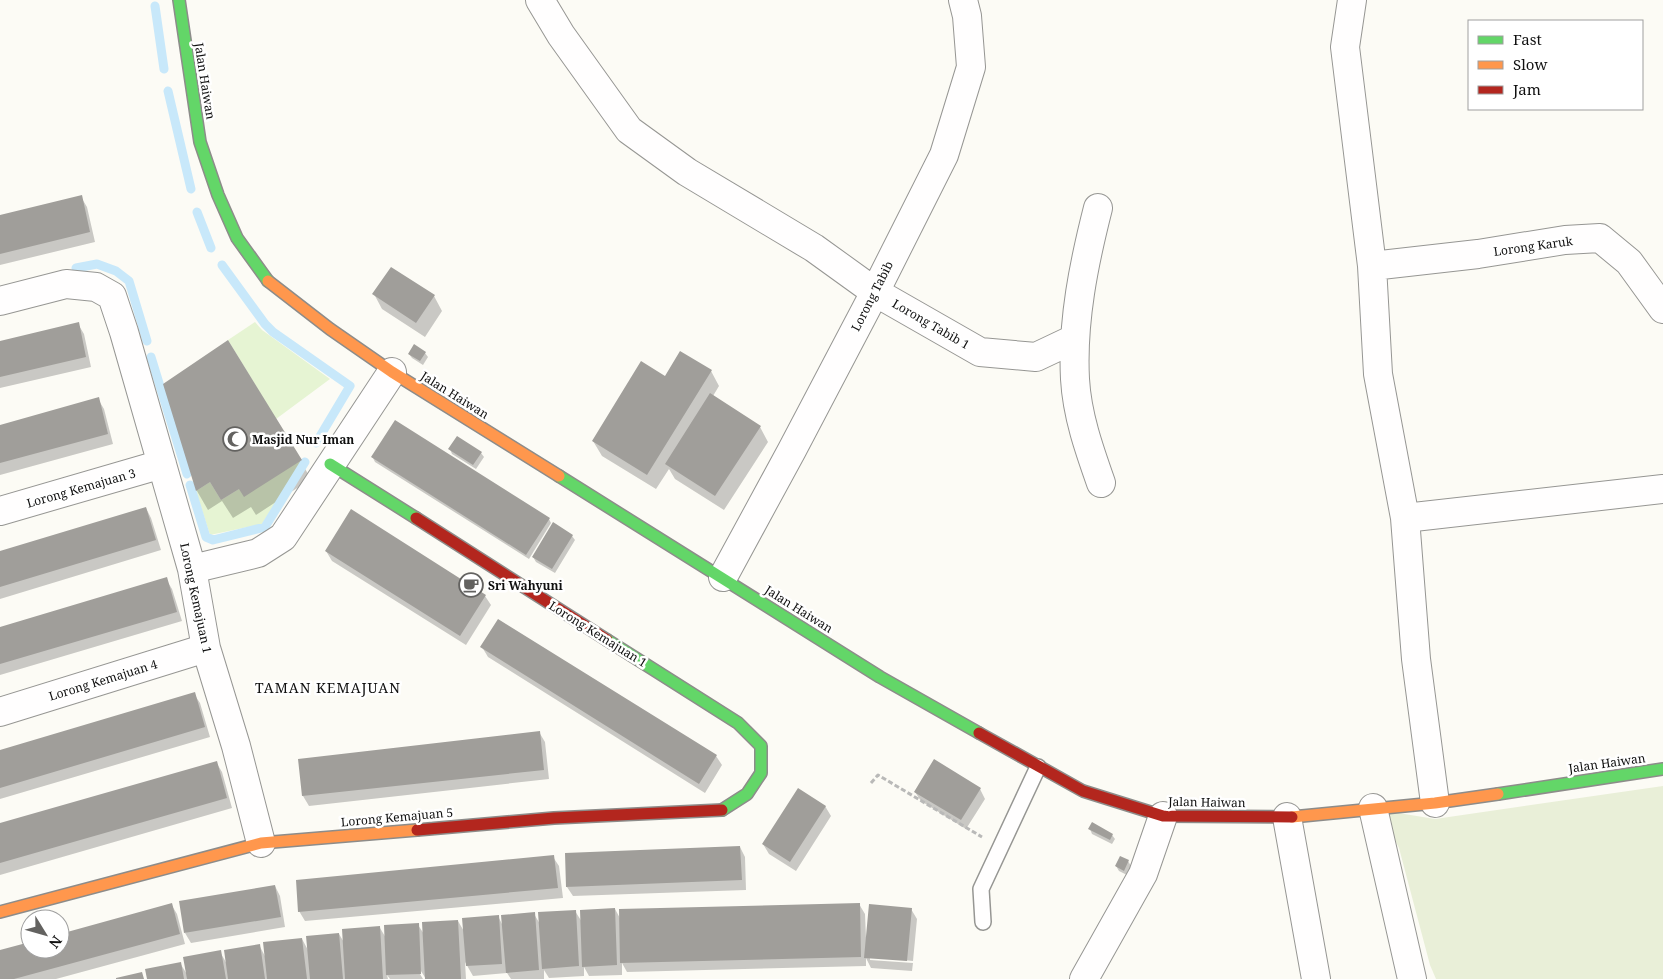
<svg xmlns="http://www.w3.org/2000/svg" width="1663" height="979" font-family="'Noto Serif',serif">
  <rect width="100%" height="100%" fill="#fcfbf5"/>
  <!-- green -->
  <path fill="#e6f4d3" d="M255,322L262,330L330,379L276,419L228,340Z
    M302,460L262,524L210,535L196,491L210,482L221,500L239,489Z"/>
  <!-- cemetery -->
  <path fill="#e9efd8" d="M1663,786V979H1436L1430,965L1399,848L1380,810L1435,819Z"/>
  <!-- shadow -->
  <path fill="#0003" d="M81,197L87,207L95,242L0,265V216Z
    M374,294L434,296L442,311L425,337L382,309Z
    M78,324L84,334L91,367L0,388V343Z
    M425,353L428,357L423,365L412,358L409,354Z
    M711,371L719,386L713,396L760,427L768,442L724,510L675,479L669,469L656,489L602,456L593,441Z
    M164,384L300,460L311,479L256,515L251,507L233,518L222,501L208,510L197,491Z
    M98,399L104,409L113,444L0,475V426Z
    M450,449L481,453L484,457L476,469L452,454Z
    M373,458L549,519L551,523L529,559L375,462Z
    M146,508L151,518L161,550L0,599V553Z
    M572,536L575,540L555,573L536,562L533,557Z
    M326,551L485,596L491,605L466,645L332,561Z
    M166,579L172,589L182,621L0,675V628Z
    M482,647L716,756L722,765L705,793L488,657Z
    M194,694L200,703L210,737L0,799V751Z
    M539,732L545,742L549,779L309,806L303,796L299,760Z
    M216,762L222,772L232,808L0,875V825Z
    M980,789L985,799L966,829L921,801L915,792Z
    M825,806L831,816L796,871L769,854L763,844Z
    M1090,829L1112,835L1115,839L1112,844L1092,834Z
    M740,847L745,857L746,890L573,896L567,887Z
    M553,857L559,866L563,898L305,921L299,911Z
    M1128,861L1131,866L1127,875L1119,871L1116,866Z
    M275,886L280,896L285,927L191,943L185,933Z
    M171,904L177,914L185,944L56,979H0V951L30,943V949H60V935Z
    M859,904L865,914L866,938L911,909L917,919L913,961L870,957V960L913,963L912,971L871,968L866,958V966L627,972L622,963V975L589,976L584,967V976L549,978L544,970V979H511L507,973L473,976L465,962L466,979H426L419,968L417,969L423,979H390L387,975L388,979H149L180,963L188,976L220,952L227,964L259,945L266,958L302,939L308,950L339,934L345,944L380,928L386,938L418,925L424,934L458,921L465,933L498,916L503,926L534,914L540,924L575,911L582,922L615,909L621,920Z"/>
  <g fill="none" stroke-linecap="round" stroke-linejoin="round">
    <!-- stream -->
    <path stroke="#c8e8fa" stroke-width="9" d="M155,6L164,69
      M168,91L191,189
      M197,212L211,248
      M222,265L265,324L273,332L350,386L316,443
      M76,268L97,264L116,271L129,281L147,341
      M151,357L187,474
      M190,485L206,537L213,540L265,527L305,462"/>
  </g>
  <!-- building -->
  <path fill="#a09e9a" d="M82,195L90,232L0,254V215Z
    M391,267L435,295L416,323L372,294Z
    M79,322L86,357L0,377V341Z
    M228,340L302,460L244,497L239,489L221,500L210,482L196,491L163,384Z
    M414,344L426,352L420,361L408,354Z
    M680,351L712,370L647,475L592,441L641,361L665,376Z
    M710,393L761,426L715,496L665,464Z
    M99,397L108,434L0,463V425Z
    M395,420L550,518L526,555L371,457Z
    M457,436L482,452L473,465L448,449Z
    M146,507L156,540L0,587V551Z
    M351,509L486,595L460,636L325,551Z
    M553,522L573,535L552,569L532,557Z
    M167,577L177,612L0,664V627Z
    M498,619L717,755L699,784L480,647Z
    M195,692L205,727L0,788V750Z
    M540,731L544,770L302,796L298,759Z
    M934,759L981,788L961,820L914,792Z
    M217,761L227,798L0,863V823Z
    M798,788L826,806L790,862L762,844Z
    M1092,822L1113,834L1110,840L1088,829Z
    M740,846L742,880L566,887L565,853Z
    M554,855L558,888L298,912L296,880Z
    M1120,856L1129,860L1124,871L1115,866Z
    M275,885L281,917L184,933L179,901Z
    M172,903L180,934L14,979H0V950L30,942V949H60V934Z
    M860,903L861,957L620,963L619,909Z
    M869,904L912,908L907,961L864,958Z
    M615,908L617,965L582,967L580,910Z
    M576,910L579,966L542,969L538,912Z
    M535,912L539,970L506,973L501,915Z
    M499,915L502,964L466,966L462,918Z
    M458,920L461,979H425L422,922Z
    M419,923L421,974L386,975L384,925Z
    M380,926L383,979H345L342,929Z
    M339,933L343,979H310L306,936Z
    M302,938L307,979H267L263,942Z
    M260,944L265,979H228L224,950Z
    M221,950L226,979H187L183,957Z
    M181,962L184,979H147L145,969Z
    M142,972L144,979H116V978Z"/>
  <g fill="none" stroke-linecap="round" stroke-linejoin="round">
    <!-- lane casing -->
    <g stroke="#969693" stroke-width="18">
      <path id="lane" d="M983,922L981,889L1038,767"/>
    </g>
    <!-- street casing -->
    <g stroke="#969693" stroke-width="30">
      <path id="street" d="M540,0L561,35L629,130L687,172L814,248L875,292L980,352L1036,357L1074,339
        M1352,0L1345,47L1372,266L1378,374L1405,518L1416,659L1435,803
        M1098,208C1084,263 1072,321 1075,379C1077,415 1089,449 1101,483
        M1372,266L1478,254L1565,240L1600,238L1629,262L1663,309
        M0,301L66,284L96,287L112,296L124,332L192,569L206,648L236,746L261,843
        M0,511L162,464
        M1405,518L1663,489
        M192,569L258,553L283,537L392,372
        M723,577L792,450L875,292L944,155L971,67L967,16L963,0
        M0,712L206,648
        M1373,808L1412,979
        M1287,817L1316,979
        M1084,979L1143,874L1163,816"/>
    </g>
    <!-- fast casing -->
    <g stroke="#8d8c8a" stroke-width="14">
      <path id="fast" d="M179,0L200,142L218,195L237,238L268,281
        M330,464L416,518
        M559,476L880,677L979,733
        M607,640L738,723L761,746V773L747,794L722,810
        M1498,794L1663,769"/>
    </g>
    <!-- slow casing -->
    <g stroke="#8d8c8a" stroke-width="14">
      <path id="slow" d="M268,281L330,329L392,372L559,476
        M1292,817L1435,803L1498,794
        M0,912L261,843L417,830"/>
    </g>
    <!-- jam casing -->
    <g stroke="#8d8c8a" stroke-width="14">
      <path id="jam" d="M416,518L607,640
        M979,733L1083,791L1163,816L1292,817
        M417,830L554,818L722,810"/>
    </g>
    <!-- path -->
    <path stroke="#b9b9b8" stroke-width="3" stroke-dasharray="5 2.5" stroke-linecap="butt" d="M871,783L878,775L982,837"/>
    <!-- lane -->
    <use href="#lane" stroke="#fffefe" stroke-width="15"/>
    <!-- street -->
    <use href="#street" stroke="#fffefe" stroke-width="28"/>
    <!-- fast -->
    <use href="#fast" stroke="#63d668" stroke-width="11"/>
    <!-- slow -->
    <use href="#slow" stroke="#ff974d" stroke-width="11"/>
    <!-- jam -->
    <use href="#jam" stroke="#b3261e" stroke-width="11"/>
  </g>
  <!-- icons -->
  <defs>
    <g id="mosque-ring" transform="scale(1.25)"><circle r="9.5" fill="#fff" stroke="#636260" stroke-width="1.5"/><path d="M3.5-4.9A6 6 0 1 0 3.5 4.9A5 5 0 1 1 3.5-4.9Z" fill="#636260"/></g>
    <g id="cafe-ring" transform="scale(1.25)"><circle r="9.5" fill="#fff" stroke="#636260" stroke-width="1.5"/><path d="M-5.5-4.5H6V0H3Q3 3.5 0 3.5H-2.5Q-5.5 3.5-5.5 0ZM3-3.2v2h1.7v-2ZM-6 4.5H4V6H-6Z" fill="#636260"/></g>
  </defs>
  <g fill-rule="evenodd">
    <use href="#mosque-ring" x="235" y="439"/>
    <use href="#cafe-ring" x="471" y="585"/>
  </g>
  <g text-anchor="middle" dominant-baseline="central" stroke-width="5" stroke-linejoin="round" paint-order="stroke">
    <!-- street labels -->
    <g font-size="12" fill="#101010" stroke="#fff">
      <text transform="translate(205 81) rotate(81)">Jalan Haiwan</text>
      <text transform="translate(1533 246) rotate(-8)">Lorong Karuk</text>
      <text transform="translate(872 296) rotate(-63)">Lorong Tabib</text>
      <text transform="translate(931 324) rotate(30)">Lorong Tabib 1</text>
      <text transform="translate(455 395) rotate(32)">Jalan Haiwan</text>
      <text transform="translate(81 488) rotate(-16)">Lorong Kemajuan 3</text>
      <text transform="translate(196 598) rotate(78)">Lorong Kemajuan 1</text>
      <text transform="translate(799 609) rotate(32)">Jalan Haiwan</text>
      <text transform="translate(598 634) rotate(32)">Lorong Kemajuan 1</text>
      <text transform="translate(103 680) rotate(-17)">Lorong Kemajuan 4</text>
      <text transform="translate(1607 763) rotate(-8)">Jalan Haiwan</text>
      <text transform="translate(1207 802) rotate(1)">Jalan Haiwan</text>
      <text transform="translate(397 817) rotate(-5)">Lorong Kemajuan 5</text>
    </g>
    <!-- poi labels -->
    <g font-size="12" font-weight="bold" fill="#101010" stroke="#fff" text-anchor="start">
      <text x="252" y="439">Masjid Nur Iman</text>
      <text x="488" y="585">Sri Wahyuni</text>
    </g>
    <!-- neighbourhood labels -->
    <g font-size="14" letter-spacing="1" fill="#101010" stroke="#fff">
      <text x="328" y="687">TAMAN KEMAJUAN</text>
    </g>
  </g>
  <!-- legend -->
  <rect x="1468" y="20" width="175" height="90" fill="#ffffff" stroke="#9f9f9f"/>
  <rect x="1478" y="36" width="25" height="8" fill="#63d668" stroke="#9f9f9f"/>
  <text x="1513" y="45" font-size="15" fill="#101010">Fast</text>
  <rect x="1478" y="61" width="25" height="8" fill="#ff974d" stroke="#9f9f9f"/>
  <text x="1513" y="70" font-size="15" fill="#101010">Slow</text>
  <rect x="1478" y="86" width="25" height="8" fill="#b3261e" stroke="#9f9f9f"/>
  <text x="1513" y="95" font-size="15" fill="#101010">Jam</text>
  <!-- north arrow -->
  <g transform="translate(45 934) rotate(127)"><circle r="24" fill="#ffffff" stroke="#9f9f9f"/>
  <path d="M0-4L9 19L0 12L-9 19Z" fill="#636260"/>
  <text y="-8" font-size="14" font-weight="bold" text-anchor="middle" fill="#101010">N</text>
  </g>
</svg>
